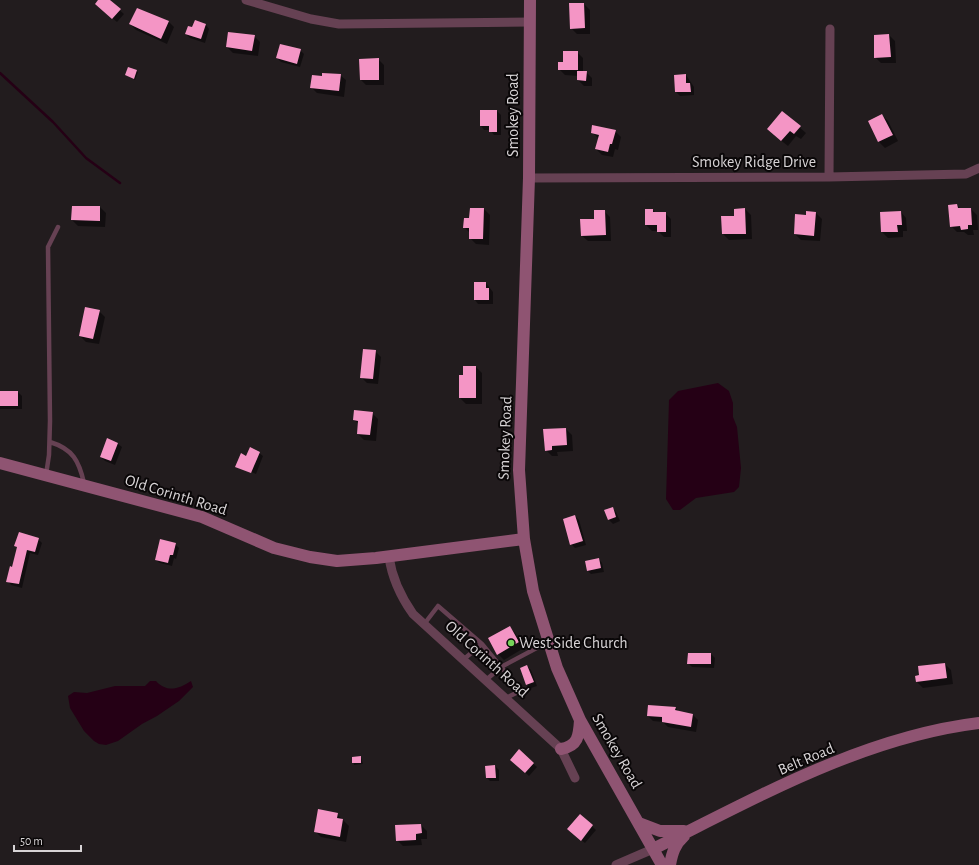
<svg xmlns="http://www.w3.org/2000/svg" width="979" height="865" font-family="'Alegreya Sans',sans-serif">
  <rect width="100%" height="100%" fill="#221c1e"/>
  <!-- water -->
  <path fill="#250015" d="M718,383L729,391L733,403V417L737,427L741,468L739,487L734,492L696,498L680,510H673L666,499L669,400L678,391Z
    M150,681H156C167,693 179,689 191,681L193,687L179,701L157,716L142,724L118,741L106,745L99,744L94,741L84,731L70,708L68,696L74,692L87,693L115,686H145Z"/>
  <!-- shadow -->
  <path fill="#0007" d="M99,0H108L124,14L117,22L100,8Z
    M584,4L590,10V34H577L571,28Z
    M169,22L174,27L167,44L136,30L130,24Z
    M206,25L209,29L205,43L190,38L186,34L193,29Z
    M889,35L895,41L896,63H881L875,57Z
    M254,36L260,42L258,56L233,53L227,47Z
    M300,50L304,54L300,67L281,62L277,58Z
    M577,52L583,58V72H586L592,78V86H584L578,80V76L565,75L559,69Z
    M378,59L384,65V85H366L360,79Z
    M136,71L138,72L135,80L126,75Z
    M340,75L346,80L344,97L317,93L311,87L322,77Z
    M686,75L694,87V95L680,96L676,92Z
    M497,111L501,115V135H494L490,130H484L481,126Z
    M782,112L806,133L801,139L796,136L788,146L774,135Z
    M882,115L888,121L898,141L885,148L879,142L869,121Z
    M615,131L621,137L618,150L615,149L613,157L602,155L596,149L599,139L592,132Z
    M957,205L961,209H971L977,215L978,230H973L974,235H968L964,232H957L951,226Z
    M100,207L106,213L105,227L78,226L72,220Z
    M484,209L490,215L489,245L476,244L470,238V233L464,227L470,219Z
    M745,209L751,215L752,239L729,240L723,234L722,217H735Z
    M653,210L656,213H665L671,219V237H664L658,231H652L646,225Z
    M604,211L610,217L611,241H588L582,236Z
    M901,212L906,218L907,231H903V237L888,238L882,232L881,213Z
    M816,213L822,219L820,241L801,240L795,234Z
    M486,283L493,292V304H478L475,300Z
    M99,311L105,317L99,344L86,342L80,336Z
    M375,351L381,357L378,384L367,383L361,377Z
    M476,367L482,373V404H466L460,398L464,376Z
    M0,392H18L22,396V409H0Z
    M372,413L378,419L376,441L364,440L358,434L359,424L354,420Z
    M566,429L572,435L573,451L557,452L558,456H552L546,450Z
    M107,440L118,444L122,447L115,465L105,461L101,457Z
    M259,453L263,456L256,474L240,467V469L237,466Z
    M612,508L616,512L620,521L613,524L609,520L605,511Z
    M575,516L579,520L586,545L575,548L571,544Z
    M38,539L42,543L38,555L30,553L22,588L11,585L8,581L13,568L18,548L16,546Z
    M175,544L179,548L176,559L174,558L172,566L160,563L156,560Z
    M599,559L602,563L604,572L591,574L588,571Z
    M509,627L515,633L524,648L504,660L498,654Z
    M711,654L715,658L714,668L692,667L688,663Z
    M945,664L951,670L953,684L923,688L917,682Z
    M527,666L531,670L537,686L531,688L527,685L521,668Z
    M676,708L679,712L693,715L698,720L696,732L668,727L663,722L653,721L648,716Z
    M519,751L537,767L529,776L515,763Z
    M353,757H361L363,764L354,765Z
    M495,766L499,770V781H490L487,778Z
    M337,814L349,826L346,842L321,837L315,831Z
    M580,815L596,830L585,843L572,833Z
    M421,825L427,831V839H421L422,845L403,846L397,840Z"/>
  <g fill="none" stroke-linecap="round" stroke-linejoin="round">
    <!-- stream -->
    <path stroke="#250015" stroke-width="2.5" d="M0,73L53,122L86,158L120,183"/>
  </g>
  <!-- building -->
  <path fill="#f495c5" d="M98,0H110L121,9L112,19L95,4Z
    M569,3H584L585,28L570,29Z
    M137,8L169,21L161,39L129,24Z
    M195,20L206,24L201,39L185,34L188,26L192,27Z
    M228,32L255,35L252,51L226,47Z
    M889,34L891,57L874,58V35Z
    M280,44L301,49L297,64L276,58Z
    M563,51H578V70H558V62H563Z
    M379,58V80H360L359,59Z
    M128,67L137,70L134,79L125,75Z
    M577,71H587L586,81L577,80Z
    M322,73L341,74L339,91L310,88L312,75L322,76Z
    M686,74V83H690L691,92H675L674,75Z
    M480,110H497V132H489V126H480Z
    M782,111L801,126L794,134L790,131L781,141L767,129Z
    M882,114L893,135L878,142L868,121Z
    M592,125L616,130L612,144H610L608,152L595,149L599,135L591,133Z
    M957,204L958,208H971L972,225H968V229L961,230L960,226L950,227L948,205Z
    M72,206H100V221L71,220Z
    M470,208H484L483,239H469V228H463L464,218H469Z
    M745,208L746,234H722L721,216H734V209Z
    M645,209H653V212H666V232H657V225H645Z
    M594,210H605L606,235L581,236L580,219H594Z
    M806,211L816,212L814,236L794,234L795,214L806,215Z
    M901,211L902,225H897L898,232H881L880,212Z
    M474,282H486V288H489V300H474Z
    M85,307L100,310L93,339L79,336Z
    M363,349L376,350L373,379L360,378Z
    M463,366H476V398H459V375H463Z
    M0,391H18V406H0Z
    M354,410L373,412L370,435L357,434L358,421L353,420Z
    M566,428L567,445L552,446V450L545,451L543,429Z
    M107,438L118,443L111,461L100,457Z
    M250,447L260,452L251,473L235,467L241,453L246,456Z
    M613,507L616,517L608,520L604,510Z
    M575,515L583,541L570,545L563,519Z
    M19,532L39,538L35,552L27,550L19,584L6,582L10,566L12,567L17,547L14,546Z
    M160,539L176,543L173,555H170L168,563L155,560Z
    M599,558L601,568L587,571L585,561Z
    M510,626L519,642L497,655L488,638Z
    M688,653H711V664H687Z
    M945,663L947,678L916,682L915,676L919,675L918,666Z
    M527,665L534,682L526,685L520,668Z
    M648,705L676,707L675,710L693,714L691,727L662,722V717L647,716Z
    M519,749L534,763L525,773L510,760Z
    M361,756V763H352V757Z
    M495,765L496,778H486L485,766Z
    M318,809L338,813L337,818L343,819L340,837L314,832Z
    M580,814L593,825L581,841L567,829Z
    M421,824L422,833L416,834V840L396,841L395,825Z"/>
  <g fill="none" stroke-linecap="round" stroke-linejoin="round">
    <!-- lane -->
    <path stroke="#664153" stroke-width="4.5" d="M50,442C73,449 79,461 84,483
      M46,475L49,455L50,421L48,247L58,227
      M425,623L438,606L482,644L516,685V693L506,698
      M464,659L482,644
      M486,680L501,667L548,642"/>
    <!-- street -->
    <path stroke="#664153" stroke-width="9" d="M246,0L311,19L339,24L530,22
      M829,177L830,29
      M529,178L829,177L966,174L979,168
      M389,557C392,578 401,597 413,614L561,749L575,778
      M616,865L653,849"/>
    <!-- secondary -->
    <path stroke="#8f5472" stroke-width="12" d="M530,0L529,178L519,470L524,539L533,591L557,668L580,720L662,865
      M0,463L202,517L274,548L310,557L337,561L376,558L524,539
      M561,749C578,746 579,736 580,720
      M639,823L660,831H684
      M653,849C756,798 863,737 979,723
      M670,865C672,853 675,844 684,836"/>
  </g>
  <!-- markers -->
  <circle fill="#76d25a" stroke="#0a0708" stroke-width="1.5" cx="511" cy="643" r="4"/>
  <g text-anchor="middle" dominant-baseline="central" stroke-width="4" stroke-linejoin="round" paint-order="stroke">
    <!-- street labels -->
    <g font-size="16" fill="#d8d4d6" stroke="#0a0708">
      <text transform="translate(513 115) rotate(-90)">Smokey Road</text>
      <text x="754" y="162">Smokey Ridge Drive</text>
      <text transform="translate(505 438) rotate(-88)">Smokey Road</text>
      <text transform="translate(176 495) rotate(17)">Old Corinth Road</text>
      <text transform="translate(487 659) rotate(42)">Old Corinth Road</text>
      <text transform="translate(617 751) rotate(60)">Smokey Road</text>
      <text transform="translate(806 759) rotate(-23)">Belt Road</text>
    </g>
    <!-- poi labels -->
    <g font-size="16" fill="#d8d4d6" stroke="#0a0708" text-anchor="start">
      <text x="519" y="643">West Side Church</text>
    </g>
  </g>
  <!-- scale -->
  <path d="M14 845v6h67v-6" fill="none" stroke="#d8d4d6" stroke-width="2"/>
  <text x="20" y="845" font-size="12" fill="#d8d4d6" stroke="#0a0708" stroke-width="3" paint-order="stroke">50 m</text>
</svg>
